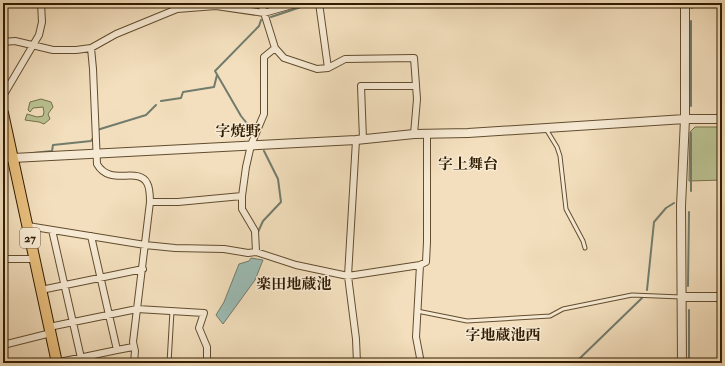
<svg xmlns="http://www.w3.org/2000/svg" width="725" height="366" font-family="'IM FELL Double Pica','Noto Serif JP',serif">
  <rect width="100%" height="100%" fill="#f3dfbd"/>
  <filter id="stains"><feTurbulence type="fractalNoise" baseFrequency=".005" numOctaves="4"/><feColorMatrix values="0 0 0 0 .2 0 0 0 0 .09 0 0 0 0 .02 0 0 0 .5 -.17"/></filter>
  <radialGradient id="worn" r=".72"><stop offset=".6" stop-color="#630" stop-opacity="0"/><stop offset="1" stop-color="#630" stop-opacity=".3"/></radialGradient>
  <!-- green -->
  <path fill="#bac292" stroke="#766f49" d="M41,99L51,102L53,107L48,114L50,119L44,124L39,122L25,120L27,114L37,117L43,116L44,112L43,107L33,108L30,112L28,110L30,102Z
    M695,127H722V180L689,181L690,132Z"/>
  <!-- water -->
  <path fill="#9cbcb5" stroke="#717c6d" d="M251,258L263,260L255,280L223,324L216,315L224,302L239,264L249,261Z"/>
  <g fill="none" stroke-linecap="round" stroke-linejoin="round">
    <!-- stream -->
    <path stroke="#717c6d" stroke-width="2" d="M174,3L175,5
      M692,8V3
      M271,17L313,3
      M3,19L6,18V3
      M3,29V40
      M161,101L181,98L183,92L214,87L217,75
      M691,106V21
      M97,130L146,115L156,105
      M253,131L241,116L215,71L259,26L261,20
      M33,153L52,151L53,145L91,141L93,138
      M3,155H6
      M691,191V133
      M258,232L263,221L281,202L278,179L264,151
      M688,286L689,212
      M647,290L654,222L666,208L674,203
      M575,363L642,298
      M689,363V310"/>
    <!-- service casing -->
    <g stroke="#624d2f" stroke-width="5">
      <path id="service" d="M546,129L557,147L560,156L566,209L583,241L585,248
        M417,311L467,321L550,316L563,309L632,295L681,297
        M169,363L172,311"/>
    </g>
    <!-- minor casing -->
    <g stroke="#624d2f" stroke-width="8">
      <path id="minor" d="M261,3L275,48L284,58L317,69L328,68L345,59L414,58L417,99L414,134
        M319,3L328,68
        M3,42L15,41L53,50H76L91,48L116,34L177,9L216,6L264,13L299,3
        M91,48L93,69L97,164C110,187 138,166 147,183C150,188 150,196 150,202L133,342L135,351L134,363
        M3,96L39,35L42,22L41,3
        M363,139L361,86H415
        M356,140L348,276L356,339L357,363
        M3,159L13,158
        M150,202H178L242,196
        M28,226L145,245L175,248L224,249L248,253L256,252L296,265L348,276L420,265L426,262L427,242V134
        M52,230L81,358
        M256,252L255,231L242,209V196L246,167L251,145L264,114V57L275,48
        M3,259H34
        M420,265L416,337L421,363
        M41,290L143,269
        M49,327L137,309L204,313L199,328L207,347V363
        M3,345L51,333
        M117,350L133,347
        M55,363L117,350L91,236"/>
    </g>
    <!-- tertiary casing -->
    <g stroke="#624d2f" stroke-width="10">
      <path id="tertiary" d="M13,158L356,140L414,134L468,133L685,119H722
        M682,297H722
        M682,363L681,206L685,119V3"/>
    </g>
    <!-- primary casing -->
    <g stroke="#311c00" stroke-width="12">
      <path id="primary" d="M3,113L57,363"/>
    </g>
    <!-- service -->
    <use href="#service" stroke="#f7ead4" stroke-width="3"/>
    <!-- minor -->
    <use href="#minor" stroke="#f7ead4" stroke-width="6"/>
    <!-- tertiary -->
    <use href="#tertiary" stroke="#f7ead4" stroke-width="8"/>
    <!-- primary -->
    <use href="#primary" stroke="#eac07e" stroke-width="10"/>
  </g>
  <g text-anchor="middle" dominant-baseline="central" stroke-width="3" stroke-linejoin="round" paint-order="stroke">
    <!-- shield labels -->
    <rect fill="#f7ead4" stroke="#6c5a40" stroke-width="1" x="20" y="228" width="20" height="20" rx="3"/>
    <g font-size="12" font-weight="bold" fill="#311c00">
      <text x="30" y="238">27</text>
    </g>
    <!-- quarter labels -->
    <g font-size="15" font-weight="bold" fill="#311c00" stroke="#f7ead4">
      <text x="238" y="131">字焼野</text>
      <text x="468" y="164">字上舞台</text>
      <text x="294" y="284">楽田地蔵池</text>
      <text x="503" y="335">字地蔵池西</text>
    </g>
  </g>
  <!-- margin -->
  <rect width="725" height="366" fill="none" stroke="#f3dfbd" stroke-width="16"/>
  <rect x="4" y="4" width="717" height="358" fill="none" stroke="#311c00" stroke-width="2"/>
  <rect x="8" y="8" width="709" height="350" fill="none" stroke="#311c00"/>
  <rect width="100%" height="100%" filter="url(#stains)"/>
  <rect width="100%" height="100%" fill="url(#worn)"/>
</svg>
